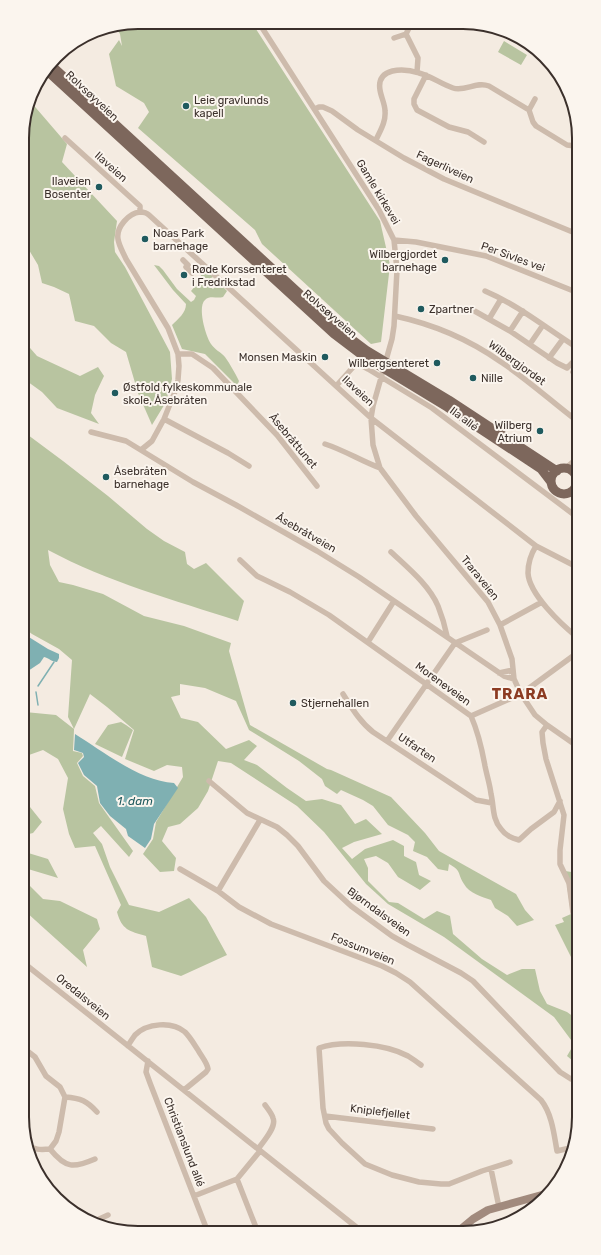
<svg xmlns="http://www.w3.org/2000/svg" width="601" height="1255" font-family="Rubik,sans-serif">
  <rect width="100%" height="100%" fill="#f4ebe1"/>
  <!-- green -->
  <path fill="#b8c4a0" d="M138,22L252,23L380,221L390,265L381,342L371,344L262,244L255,230L138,128L149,112L144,103L116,86L109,54L119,40L122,46L120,34L115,26Z
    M504,41L527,55L521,65L498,52Z
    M30,101L67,144L62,162L117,221L114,242L115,252L125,267L170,352L172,379L166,402L152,425L138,393L126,352L111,343L94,326L75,321L69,294L54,287L42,283L38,265L23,240V123Z
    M154,265L159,266L163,270L177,289L191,302L194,300L196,296L191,291L197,284L196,281L205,271H207L213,277L211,278L208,283L210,287L213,289L219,283L227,291L223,297C217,299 210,295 205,300C197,307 206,337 211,344C215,350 221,352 225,357C230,364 235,373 239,381L237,386L205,354L182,349L172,325C178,319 186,313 186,304L173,290Z
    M24,341L37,356L80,376L98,367L104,376L95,395L91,413L99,424L57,408L42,392L24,379Z
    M24,432L63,461L108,496L147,529L164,541L185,552L187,564L194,569L206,563L244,601L238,621C174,600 108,582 48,550L50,565L59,582L73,585L103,594L144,616L184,626L231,643L229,651L250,725L327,769L331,770L391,797L425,833L439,851L516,894L525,910L534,920L517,926L508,916L495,908L491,900C482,897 469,893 464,884C457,873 462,871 449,864L448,871L438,869L427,857L413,851L415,842L408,835L388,825L373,806L363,800L341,790L337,794L325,786L322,779L299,761L249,730L236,701L205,688L180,684V695L171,697L181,718L198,722L226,749L249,740L257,746L244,760L257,765L287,788L306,801L322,799L341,805L355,824L366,819L382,834L354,842L342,848L352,859L365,849L393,840L404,846V856L416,862L419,875L431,881L420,890L398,877L388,863L376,856L364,859L368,868V881L389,902L398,903L424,919L437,911L450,916L453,934L482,959L507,975L522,969H535L540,991L547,1004L567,1012L578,1020L579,1066L567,1056L574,1044L554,1017L444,937L388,904L366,884L324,832L297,806L231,763L218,761L208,791L198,808L180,824L168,827L162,841L176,858L174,871L160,872L143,854L153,839L156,822L183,777L182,767L167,765L154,771L125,759L134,730L107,707L90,694L74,729V730L73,751L82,753L83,756L77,763L83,776L95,786L99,803L133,851L129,857L101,826L93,833L102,844L110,867L129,905L159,912L189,898L206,917L227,955L181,976L152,967L146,936C129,931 122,930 117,912L121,905L95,846L75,848L69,834L63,809L68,778L58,759L43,750L29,755L25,767V712L56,715L74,729L68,717L72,660L59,649L32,634L24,628Z
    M121,722L126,725L133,730L122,757L95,744L108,725Z
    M25,806L30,807L42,822L33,833L25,835Z
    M25,852L48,859L58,878L28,869L25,871Z
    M565,871L578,873V971L555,925L564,922L562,918L571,914Z
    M25,881L43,899L60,901L97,919L100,929L83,950L87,967L25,911Z"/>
  <!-- water -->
  <path fill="#7fb0b2" d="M24,634L48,649L59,654V658L57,662C52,662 49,658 44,657L40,663L25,673Z
    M75,734C104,752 140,781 174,783L178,788L154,824L151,839L145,848L128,836L126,829L110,816L100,803L97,786L84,775L78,763L84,757L83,753L74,750Z"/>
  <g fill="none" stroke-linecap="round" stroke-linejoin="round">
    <!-- stream -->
    <path stroke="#7fb0b2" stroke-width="1.5" d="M38,686L54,662
      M36,692L38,705"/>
    <!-- street -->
    <path stroke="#cdbbac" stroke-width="5.5" d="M259,23L379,210L394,240L397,270L394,326L392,339L373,406L371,418L373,445L380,468L416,516L488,602L500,625L512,659L514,679L521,694L535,715L547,725L577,746
      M411,24L406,34L418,58L417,72
      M394,38L406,34
      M426,75L414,99V104L417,110L449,127L468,132L484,142
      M315,109L319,107H323L332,111L358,130L404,158L444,179L575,233
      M529,110L535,99
      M65,138L140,206V212
      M376,140C380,131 386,122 385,111C385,104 381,97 380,90C376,67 404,68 419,73C431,76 441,84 453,88C465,92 476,81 489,86L529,110L533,122L536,126L567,145L575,146
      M394,240L416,242L486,256L576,292
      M183,260L188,265L186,267
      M186,267L192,273
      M485,291C518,305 546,328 576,347
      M471,309L510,331L557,363L567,368L576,359
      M395,316C432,324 470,340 501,362C527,379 551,401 576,420
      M489,319L501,299
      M510,331L523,311
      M530,344L543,325
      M178,354H192L213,368L277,435L317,486
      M549,358L563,339
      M573,372L576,374
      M337,385L355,365L359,364L368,369L432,408L577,517
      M164,419L228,453L249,466
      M91,432L126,441L193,482L236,505L317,551L359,577L504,676L514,679
      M325,444C344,450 361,461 380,468
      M141,450L152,441L164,419L176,389L178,380L179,366L178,354L168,328L126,259C123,252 119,246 118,239C116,227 129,213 140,212C144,212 147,213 149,215L371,418L536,546L577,567
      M565,469L576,459
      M575,476L576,473
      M536,546C531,554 528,563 528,573C529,594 561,624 577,637
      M391,552C408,568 429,585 438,606C442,616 445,626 447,636
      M240,560L257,576L290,592L329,615L471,716C478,732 482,749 485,766C487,776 490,785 491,794C494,806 492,819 501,829C506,836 512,838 519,840L531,829L554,812L560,801
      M500,625L542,602
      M368,642L394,601
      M499,673L513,670
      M343,694C352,708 360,722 373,732L476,800L492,803
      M471,716L521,694L577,653
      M547,725L542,732L543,743L546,759L564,815L560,850V864L569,883L573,913
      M387,741L455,643L487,630
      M209,781L247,813L277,827L287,835L298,846L324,881L351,906L392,936L408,945L461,973L473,981L560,1072L571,1079L579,1082
      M260,820L218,891L239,907L271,924L382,966L396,973L410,982L541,1100C552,1114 554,1134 557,1151L570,1148
      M180,869L218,891
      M25,964L360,1230
      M128,1046C130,1042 133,1038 135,1035C147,1023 172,1021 185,1032C190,1037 194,1044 198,1050C201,1056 207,1062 208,1069L206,1072L184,1090
      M26,1050L35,1057L46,1076L60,1087L65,1097L59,1132L56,1141L50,1149
      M148,1061L146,1072L150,1083L207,1230
      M421,1065C417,1062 413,1059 408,1056C386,1044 342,1040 319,1048L323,1108L326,1123L329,1129L342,1143L365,1164L392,1175L419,1182L441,1184H449L482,1171L510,1162
      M65,1097C81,1098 87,1101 97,1112
      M325,1116L433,1129
      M26,1144C34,1150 40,1150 50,1149
      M50,1149C66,1169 74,1168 95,1159
      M258,1149C263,1142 277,1127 273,1118C272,1114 268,1109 265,1105
      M491,1169L499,1207
      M237,1179L257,1230
      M194,1196L237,1179L260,1151
      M95,1221L108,1215"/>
    <!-- secondary -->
    <path stroke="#a18a7d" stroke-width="8" d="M461,1229L473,1219L488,1210L549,1193"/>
    <!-- primary -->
    <path stroke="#7d675c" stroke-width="9" d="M51,65L338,329L366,350L449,400L557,471
      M46,70L334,334L363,356L447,407L541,469L551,482
      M551 481a13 13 0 1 1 26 0a13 13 0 1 1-26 0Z"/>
  </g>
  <!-- markers -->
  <g fill="#1f5a5e" stroke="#fbf5ee" stroke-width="1.5">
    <circle cx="186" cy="106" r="4"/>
    <circle cx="99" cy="187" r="4"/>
    <circle cx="145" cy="239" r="4"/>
    <circle cx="445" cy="260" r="4"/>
    <circle cx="184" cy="275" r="4"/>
    <circle cx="421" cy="309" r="4"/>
    <circle cx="325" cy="357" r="4"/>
    <circle cx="437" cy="363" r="4"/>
    <circle cx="473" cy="378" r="4"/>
    <circle cx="115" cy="393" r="4"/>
    <circle cx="540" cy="431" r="4"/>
    <circle cx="106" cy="477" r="4"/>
    <circle cx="293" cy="703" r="4"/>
  </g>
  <g text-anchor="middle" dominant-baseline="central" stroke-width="4" stroke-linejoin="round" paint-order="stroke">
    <!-- street labels -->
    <g font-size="11" fill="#3b302b" stroke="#fbf5ee">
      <text transform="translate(92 96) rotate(43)">Rolvsøyveien</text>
      <text transform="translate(111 167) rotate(42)">Ilaveien</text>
      <text transform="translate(445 167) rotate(25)">Fagerliveien</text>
      <text transform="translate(378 192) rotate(59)">Gamle kirkevei</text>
      <text transform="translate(513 257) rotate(20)">Per Sivles vei</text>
      <text transform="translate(330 314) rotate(41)">Rolvsøyveien</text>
      <text transform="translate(517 363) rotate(36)">Wilbergjordet</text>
      <text transform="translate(358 391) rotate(43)">Ilaveien</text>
      <text transform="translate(464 419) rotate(37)">Ila allé</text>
      <text transform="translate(293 441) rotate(50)">Åsebråttunet</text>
      <text transform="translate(306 533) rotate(30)">Åsebråtveien</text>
      <text transform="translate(480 578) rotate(51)">Traraveien</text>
      <text transform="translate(443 684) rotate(36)">Moreneveien</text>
      <text transform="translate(417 748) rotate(34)">Utfarten</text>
      <text transform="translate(379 912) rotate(36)">Bjørndalsveien</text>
      <text transform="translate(363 949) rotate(22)">Fossumveien</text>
      <text transform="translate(83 997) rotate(39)">Oredalsveien</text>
      <text transform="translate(380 1112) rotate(7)">Kniplefjellet</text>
      <text transform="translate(184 1142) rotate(69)">Christianslund allé</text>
    </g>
    <!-- poi labels -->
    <g font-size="11" fill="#3b302b" stroke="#fbf5ee" text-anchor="start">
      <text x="194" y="100">Leie gravlunds<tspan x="194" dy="13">kapell</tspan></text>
      <text x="91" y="181" text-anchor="end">Ilaveien<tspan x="91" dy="13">Bosenter</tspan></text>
      <text x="153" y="233">Noas Park<tspan x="153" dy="13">barnehage</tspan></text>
      <text x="437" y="254" text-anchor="end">Wilbergjordet<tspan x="437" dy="13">barnehage</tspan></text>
      <text x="192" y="269">Røde Korssenteret<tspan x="192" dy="13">i Fredrikstad</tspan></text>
      <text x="429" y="309">Zpartner</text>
      <text x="317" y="357" text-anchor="end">Monsen Maskin</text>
      <text x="429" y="363" text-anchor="end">Wilbergsenteret</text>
      <text x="481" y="378">Nille</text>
      <text x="123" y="387">Østfold fylkeskommunale<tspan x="123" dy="13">skole, Åsebråten</tspan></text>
      <text x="532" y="425" text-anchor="end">Wilberg<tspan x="532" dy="13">Atrium</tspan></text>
      <text x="114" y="471">Åsebråten<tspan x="114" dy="13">barnehage</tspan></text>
      <text x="301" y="703">Stjernehallen</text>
    </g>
    <!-- water labels -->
    <g font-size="12" font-style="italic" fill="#1f5a5e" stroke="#fbf5ee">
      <text x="135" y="801">1. dam</text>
    </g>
    <!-- district labels -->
    <g font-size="15" font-weight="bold" letter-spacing="1" fill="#8c3b22" stroke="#fbf5ee">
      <text x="520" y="694">TRARA</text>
    </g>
  </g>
  <!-- crop -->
  <path d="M0 0H601V1255H0ZM138 29H463A109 109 0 0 1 572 138V1117A109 109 0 0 1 463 1226H138A109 109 0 0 1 29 1117V138A109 109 0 0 1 138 29Z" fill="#fbf5ee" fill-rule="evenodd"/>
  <path fill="none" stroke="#3b302b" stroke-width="2" d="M138 29H463A109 109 0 0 1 572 138V1117A109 109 0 0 1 463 1226H138A109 109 0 0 1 29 1117V138A109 109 0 0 1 138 29Z"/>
</svg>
